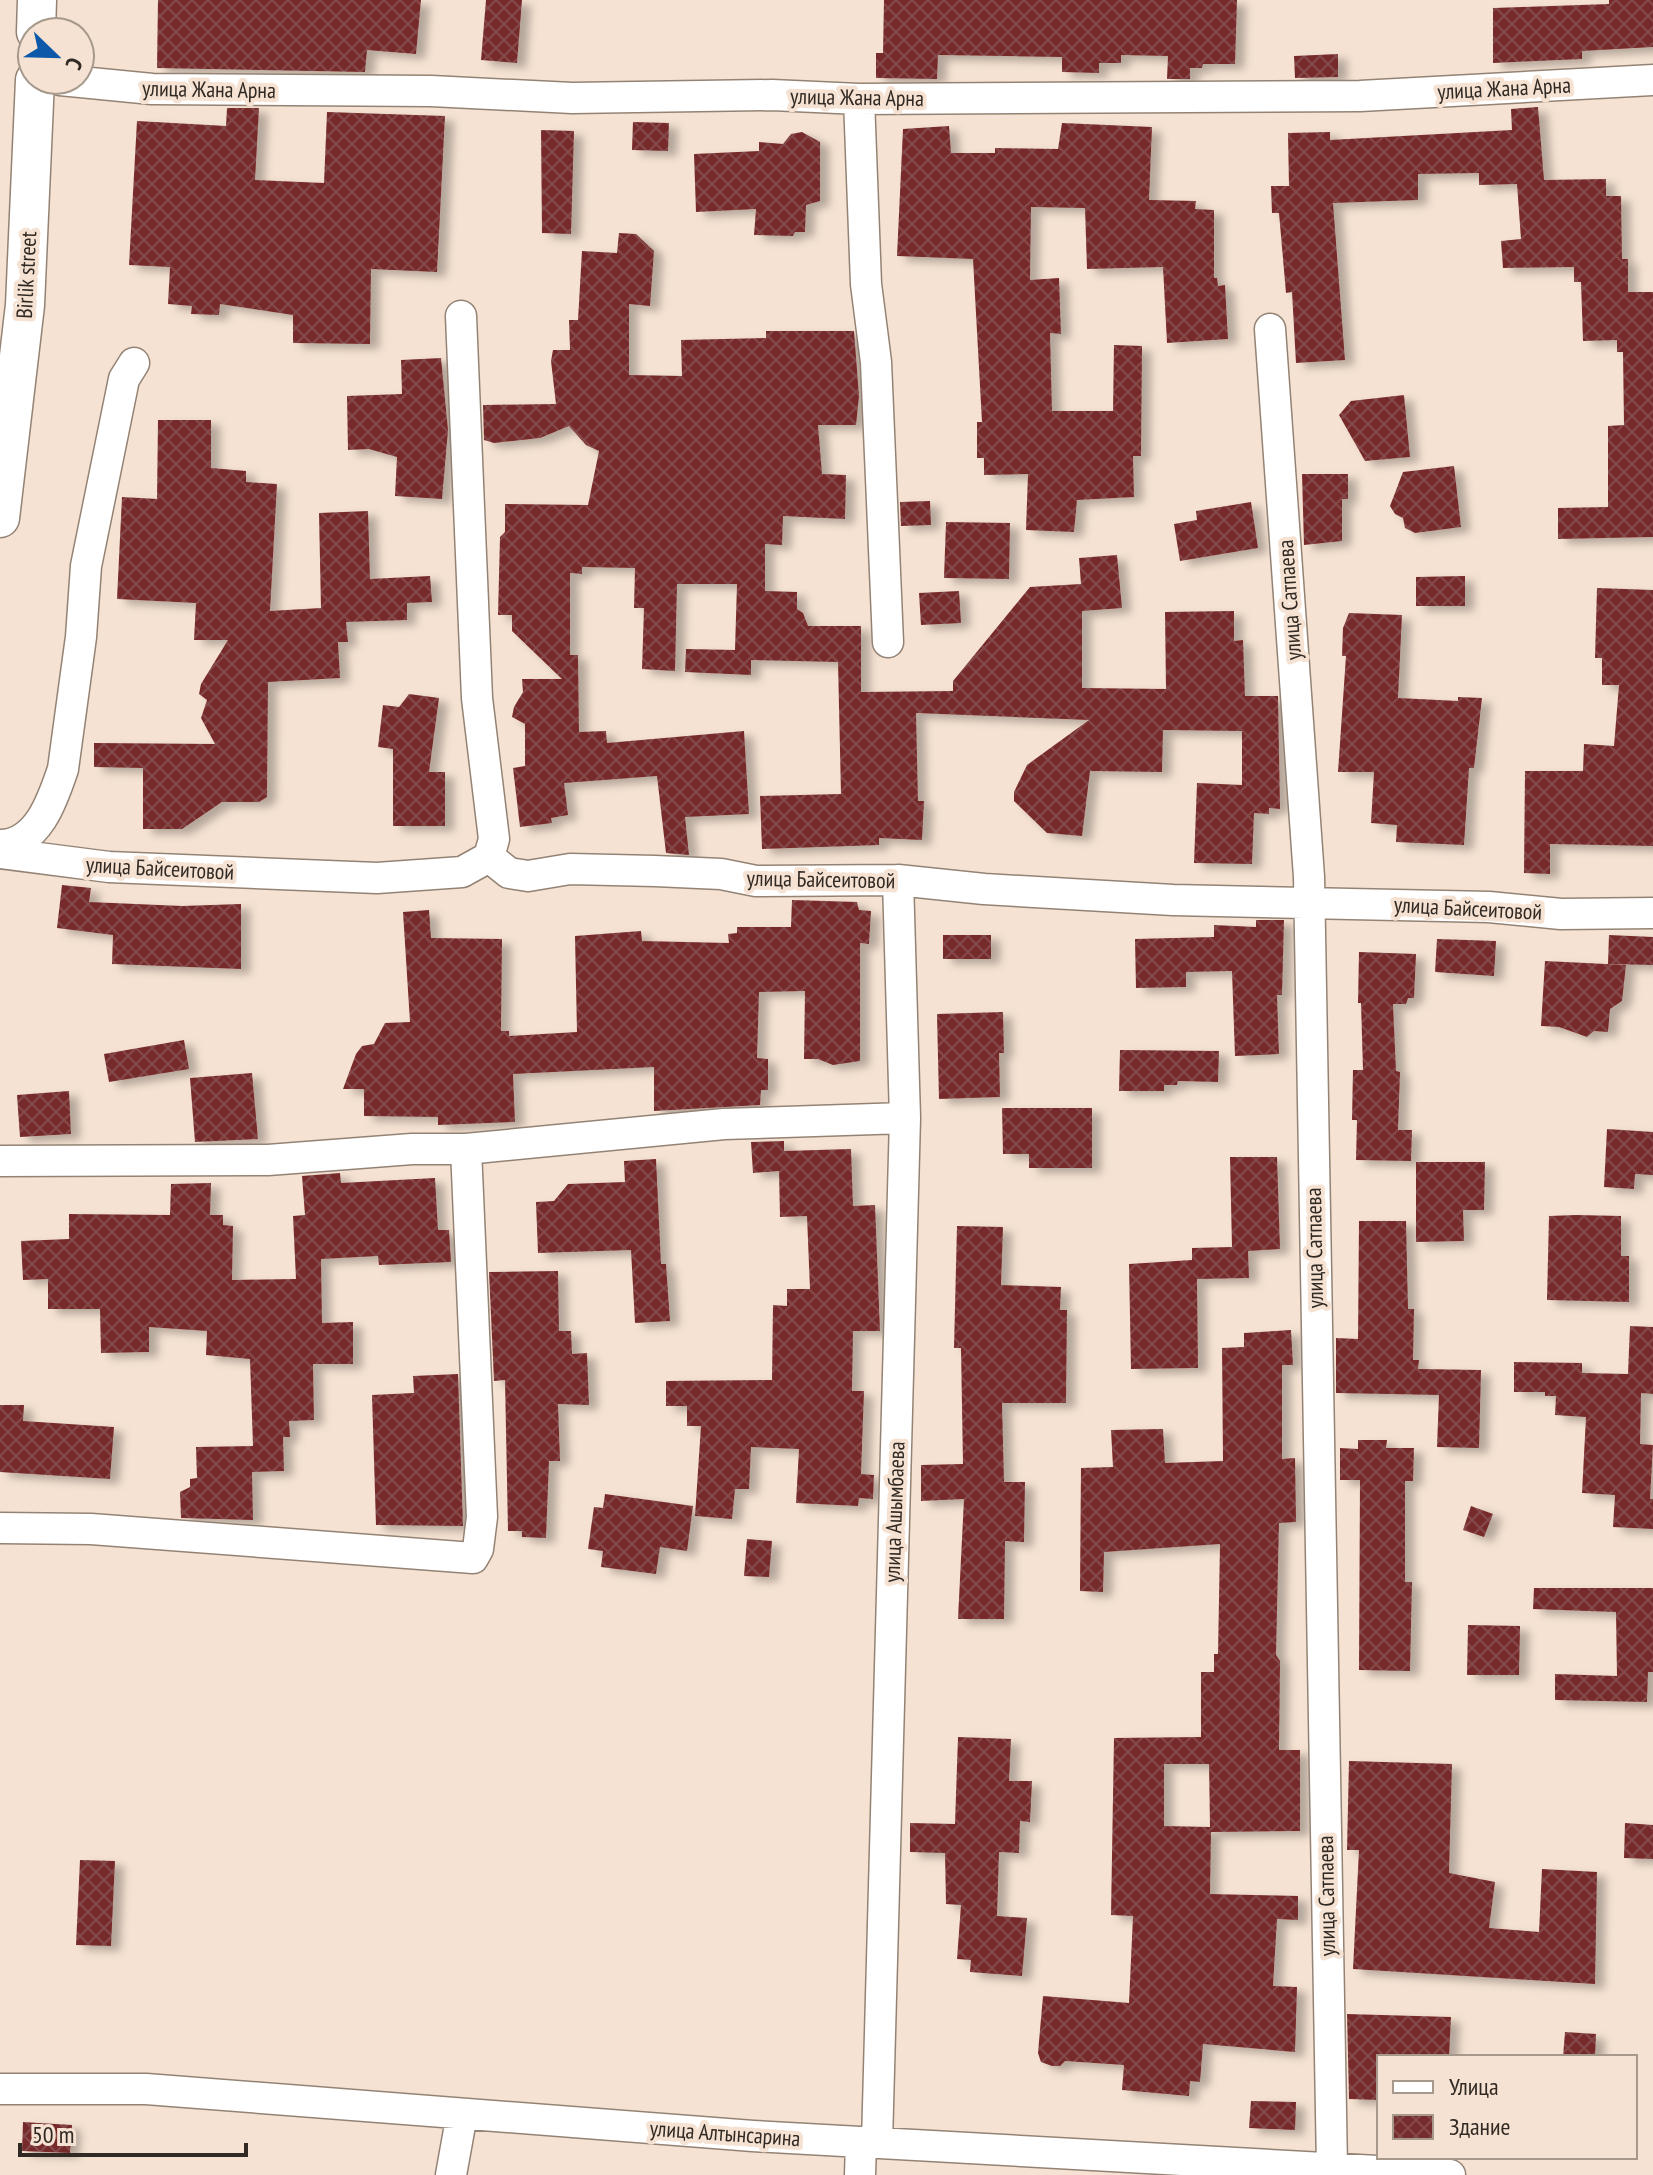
<svg xmlns="http://www.w3.org/2000/svg" width="1653" height="2175" font-family="'PT Sans Narrow',sans-serif">
  <defs>
    <pattern id="building-cross-hatch" width="8" height="8" patternUnits="userSpaceOnUse" patternTransform="scale(2)"><rect width="8" height="8" fill="#762c2c"/><path d="M0 0l8 8M0 8l8-8" fill="none" stroke="#854949"/></pattern>
    <filter id="shadow"><feDropShadow dx="9" dy="5" stdDeviation="4" flood-color="#0004"/></filter>
  </defs>
  <rect width="100%" height="100%" fill="#f5e2d2"/>
  <!-- building -->
  <path fill="url(#building-cross-hatch)" fill-rule="evenodd" filter="url(#shadow)" d="M158,0H421L416,54L367,50L365,72L157,68Z
    M486,0H522L517,63L481,60Z
    M884,0H1237L1235,64H1203L1202,68H1190V79H1167L1168,56L1121,55V63H1099V73L1062,72V57L938,55L937,79L876,78V53H883Z
    M1609,0H1653V47L1582,51V59L1493,63V8L1609,4Z
    M1338,54V77L1295,78L1294,56Z
    M1538,107L1544,180L1606,179V196H1621L1622,259H1628V292H1653V537L1558,539V508L1608,507V426L1624,425L1623,352H1617V340L1583,341L1581,282H1574V267L1503,268L1501,241L1521,239L1517,184L1479,185V173L1418,174V200L1333,203L1345,360L1296,363L1292,292L1286,293L1279,213H1272L1271,186H1289L1288,133L1330,132V140L1512,130L1511,109Z
    M227,108H259L255,180L324,183L327,112L445,116L437,272L371,269L370,344L293,343V315L220,304L219,315L191,314L192,306L168,304L170,267L129,265L137,121L226,126Z
    M633,122L669,123L668,151L632,150Z
    M1062,123L1152,127L1149,200L1196,201L1195,209L1214,210V278H1217L1218,286L1225,285L1228,339L1167,343L1163,267L1087,269L1085,208L1031,207L1030,280L1059,278L1061,334L1050,333L1052,411H1113L1114,345L1142,346L1141,456H1133L1134,497L1077,500L1074,532L1026,530L1028,474L984,475V458H977V422H982L973,259L897,256L903,129L949,126L951,153H995V148L1058,149Z
    M541,130L574,131L571,234L542,233Z
    M802,132L820,142V201L806,205L805,232H795L793,236L754,235L756,209L696,212L694,154L759,151V142L783,144L791,134Z
    M619,233L636,234L654,251L650,306L629,304V375L682,376L681,340L766,338V331H854L859,396L856,425H818L822,474L846,475L845,519L783,516L782,545L765,544V591L797,592V609L803,613L808,626H861V692L953,691V681L1030,587L1081,584L1079,558L1117,555L1122,608L1082,611V688L1166,689L1165,612L1234,611V641L1243,640L1245,696H1278L1280,809L1269,808V814L1254,813L1252,864L1194,863L1197,783L1242,785V731L1163,730L1162,772L1090,771L1082,836L1047,833L1014,801V792L1027,765L1089,720L916,713L918,801H924L922,840L879,838V845L762,849L760,796L841,794L838,662L751,660V675L685,672L686,649L735,650L737,584H677L675,671L642,669L644,608H634L635,568L582,567V574L570,573V655H578L579,732L606,731L607,743L744,731L749,814L685,817L689,855L666,853L657,776L564,783L568,815L551,818L552,823L520,827L513,768L525,766V724L512,717L514,707L523,692L522,679H562L512,631V615H498L500,537L505,532V504L588,505L599,451L586,445L569,426L540,438L494,443L484,440L483,405L556,404L551,361L553,350H570L569,320H578L582,251L617,253Z
    M441,358L448,430L442,499L395,496L397,457L369,449L348,450L347,396L402,394L401,360Z
    M1404,395L1410,457L1365,461L1339,415L1351,401Z
    M158,420H211V468L246,471V482L277,484L270,611L321,608L319,513L368,511L370,579L430,576L432,602L407,603V620L346,622L348,642H338L340,678L268,682L267,797L259,802H222L182,829H143V768L94,767V743L215,744L201,718L207,700L199,694L201,684L228,640H194L196,603L117,599L122,497L157,499Z
    M1454,466L1461,527L1415,533L1405,528L1403,518L1395,514L1390,506L1403,472Z
    M1302,474H1348V499H1342V541L1304,545Z
    M930,501L931,525L901,526L900,502Z
    M1251,502L1258,548L1180,561L1174,524L1197,520L1196,511Z
    M946,522L1010,523L1009,579L944,578Z
    M1465,576V606H1416V577Z
    M1597,588L1653,590V846L1550,844V874L1524,873L1525,771H1583L1584,744L1614,746L1619,685H1602V658H1595Z
    M959,591L961,623L921,625L919,593Z
    M1349,613L1402,615L1398,698L1458,701V697L1482,698L1474,768H1469L1464,845L1396,842L1397,825L1371,823L1374,772H1338L1346,656H1342L1343,628Z
    M409,694L439,698L429,772H445V826H393V749L378,747L383,705L399,707Z
    M62,885L91,888L89,902L182,906L241,904V969L112,964L113,935L57,928Z
    M792,900L857,902L859,910L871,911L869,944L860,943V1061L833,1065L818,1059H804L805,991L759,992L757,1058L768,1059V1090H761L760,1105L654,1111V1067L513,1074L515,1122L438,1125V1117L364,1116V1089H343L356,1054L362,1046L374,1044L385,1023L410,1022L403,912L429,910L431,938L502,939L501,1031H509V1036L577,1032L575,936L641,931L642,941L729,943L728,934L737,933V927H791Z
    M1256,920H1284L1282,995H1277L1279,1054L1235,1056L1232,971L1186,972V987L1136,988L1135,939L1214,937V925L1256,927Z
    M943,935H991V959H943Z
    M1609,935L1653,937V965L1608,964Z
    M1437,939L1496,941L1494,976L1435,972Z
    M1359,952L1416,954L1414,998H1408L1406,1004H1393L1396,1071L1400,1072L1398,1130H1412L1411,1161L1356,1160L1357,1120H1352L1353,1070H1363L1361,1003H1358Z
    M1545,961L1626,965L1622,1001L1610,1009L1608,1032L1594,1031L1587,1037L1559,1027L1541,1026Z
    M1003,1012L1004,1053H999L1000,1097L939,1099L937,1014Z
    M184,1040L189,1069L109,1082L104,1054Z
    M1120,1050L1219,1051L1218,1082L1178,1081L1177,1085H1164V1091H1119Z
    M252,1073L258,1139L195,1142L190,1078Z
    M69,1091L71,1134L20,1137L17,1095Z
    M1002,1108H1092V1168H1029V1154H1003Z
    M1607,1129L1653,1132V1175L1635,1174L1634,1189L1604,1187Z
    M784,1141V1151L851,1149L853,1206L875,1205L880,1331H853L852,1391H864L861,1474L874,1475L873,1499L859,1498L858,1506L796,1503L799,1449L751,1447L749,1489H735L732,1519L695,1516L701,1426H687V1406H666V1381L772,1380L773,1305L787,1306V1289H810L807,1216L780,1217L779,1171L753,1173L751,1142Z
    M1230,1157H1277L1280,1249L1248,1251L1249,1278L1197,1279L1198,1368L1131,1369L1129,1264L1192,1260V1248L1232,1247Z
    M656,1159L661,1264H666L670,1321L635,1323L631,1250L538,1253L536,1202L554,1201L568,1184L625,1182L624,1161Z
    M1416,1162H1485L1484,1210H1463L1464,1241L1416,1242Z
    M340,1173L341,1183L435,1178L438,1230H449L451,1262L379,1265L378,1256L321,1259L322,1323L353,1322V1364H313L314,1420L289,1421L290,1437H283L284,1471L252,1472L253,1520L181,1518L180,1492L190,1487V1479L197,1478L196,1447L253,1446L250,1359L206,1355L207,1331L149,1327V1352L101,1353L100,1309H48V1279L23,1280L21,1241L69,1239V1214L170,1215L171,1184L211,1183L210,1215H223V1225L233,1226L232,1280L296,1279L293,1216L305,1215L302,1176Z
    M1576,1215L1621,1216V1256H1629V1302L1547,1300L1549,1216Z
    M1359,1221H1406L1408,1309H1414L1413,1360H1419L1418,1369L1481,1370L1479,1448L1437,1447L1439,1395L1336,1393V1338L1358,1339Z
    M957,1226L1003,1227L1001,1285L1061,1287L1060,1310H1067L1066,1403H1002L1004,1482H1025L1024,1542L1005,1541L1004,1619H958L964,1499L921,1501V1465L963,1464L961,1348H954Z
    M558,1271L559,1331H571L572,1354L587,1353L589,1405L558,1404L560,1461H549L546,1538L522,1537V1531H508L505,1380L494,1381L489,1272Z
    M1630,1326L1653,1327V1394L1641,1393L1640,1444L1653,1445L1650,1499H1653V1529L1613,1527L1615,1495L1582,1493L1586,1417L1555,1415L1556,1396H1545V1392H1514V1362L1582,1363V1373L1628,1374Z
    M1291,1330L1293,1365H1282V1459L1295,1458L1296,1522L1279,1523L1276,1655L1280,1661L1279,1750H1300V1831L1211,1832L1210,1894L1298,1896V1920L1277,1919L1273,1986L1297,1987L1295,2052L1203,2044L1200,2082L1190,2081L1189,2096L1122,2090L1124,2065L1065,2061L1060,2066H1052L1041,2062L1038,2053L1043,1996L1129,2003L1133,1916L1111,1915L1114,1738L1201,1737V1672H1214V1654H1218L1220,1544L1104,1552L1103,1592L1080,1591L1081,1468L1113,1467L1111,1430L1163,1429L1165,1463L1223,1461L1222,1348L1244,1347V1333ZM1164,1764H1209L1210,1827L1164,1826Z
    M458,1374L463,1526L376,1525L372,1395L414,1393L413,1376Z
    M0,1405H24L23,1421L114,1427L110,1479L0,1472Z
    M1358,1440H1387L1386,1448H1414L1413,1481H1405V1582H1412L1410,1671L1359,1670L1360,1480H1340V1448L1358,1449Z
    M605,1494L693,1506L687,1551L660,1547L656,1574L601,1567L603,1551L588,1549L594,1507L603,1508Z
    M1471,1506L1493,1514L1484,1537L1463,1530Z
    M747,1539L772,1541L769,1577L744,1576Z
    M1534,1588H1653V1672H1648L1647,1702L1555,1700V1674L1617,1676L1616,1612L1533,1609Z
    M1468,1625L1520,1626L1519,1675H1467Z
    M958,1737L1011,1739L1009,1781H1032L1030,1822L1020,1821L1019,1853L999,1852L997,1916L1027,1918L1022,1976L970,1972L971,1960L957,1959L961,1905L946,1904L945,1853L910,1852V1823L955,1824Z
    M1349,1761L1452,1764L1449,1873L1495,1882L1489,1928L1539,1932L1542,1869L1597,1872L1595,1984L1353,1969L1359,1850H1347Z
    M1625,1823L1653,1825V1859L1624,1858Z
    M80,1860L115,1861L111,1946L76,1945Z
    M1347,2014L1451,2017L1449,2057H1379V2100L1349,2099Z
    M1565,2032L1596,2034L1595,2057H1563Z
    M1251,2101L1296,2102L1295,2130L1249,2128Z
    M23,2122L72,2125L70,2153L22,2151Z"/>
  <g fill="none" stroke-linecap="round" stroke-linejoin="round">
    <!-- minor casing -->
    <g stroke="#948374" stroke-width="33">
      <path id="minor" d="M60,80L152,89L431,91L572,98L772,95L859,99L1360,96L1653,80
        M859,99L866,284L876,362L888,642
        M461,316L477,698L494,839L489,857
        M1270,329L1309,877L1332,2168
        M0,845C38,845 53,799 63,769L81,637L86,566L124,379L134,363
        M0,853L109,867L377,878L462,872L489,857L509,873L528,876L570,869L655,871L721,874L756,881L898,880L984,889L1173,900L1489,907L1561,914L1653,913
        M0,1161L268,1160L412,1149H466L724,1124L905,1118
        M0,1528L91,1529L473,1558L478,1549L482,1517L466,1149
        M0,2089H146L753,2136L1450,2175
        M877,2143L905,1118L898,880
        M451,2175L462,2114
        M860,2175L861,2142"/>
    </g>
    <!-- major casing -->
    <g stroke="#948374" stroke-width="41">
      <path id="major" d="M36,32L37,0
        M0,518L25,305L35,80"/>
    </g>
    <!-- minor -->
    <use href="#minor" stroke="#fff" stroke-width="30"/>
    <!-- major -->
    <use href="#major" stroke="#fff" stroke-width="38"/>
  </g>
  <g text-anchor="middle" dominant-baseline="central" stroke-width="8" stroke-linejoin="round" paint-order="stroke">
    <!-- street labels -->
    <g font-size="22" fill="#312923" stroke="#f5e2d2">
      <text transform="translate(1504 88) rotate(-3)">улица Жана Арна</text>
      <text transform="translate(209 89) rotate(1)">улица Жана Арна</text>
      <text transform="translate(857 97) rotate(1)">улица Жана Арна</text>
      <text transform="translate(26 275) rotate(-87)">Birlik street</text>
      <text transform="translate(1289 600) rotate(-94)">улица Сатпаева</text>
      <text transform="translate(160 868) rotate(3)">улица Байсеитовой</text>
      <text transform="translate(821 879) rotate(1)">улица Байсеитовой</text>
      <text transform="translate(1468 908) rotate(3)">улица Байсеитовой</text>
      <text transform="translate(1314 1248) rotate(-91)">улица Сатпаева</text>
      <text transform="translate(894 1512) rotate(-88)">улица Ашымбаева</text>
      <text transform="translate(1326 1896) rotate(-91)">улица Сатпаева</text>
      <text transform="translate(725 2133) rotate(4)">улица Алтынсарина</text>
    </g>
  </g>
  <!-- legend -->
  <rect x="1377" y="2055" width="260" height="104" fill="#f5e2d2" stroke="#a7988c" stroke-width="2"/>
  <rect x="1393" y="2081" width="40" height="12" fill="#ffffff" stroke="#a7988c" stroke-width="2"/>
  <text x="1449" y="2095" font-size="24" fill="#312923">Улица</text>
  <rect x="1393" y="2115" width="40" height="24" fill="url(#building-cross-hatch)" stroke="#a7988c" stroke-width="2"/>
  <text x="1449" y="2135" font-size="24" fill="#312923">Здание</text>
  <!-- north arrow -->
  <g transform="translate(56 56) rotate(113)"><circle r="38" fill="#f5e2d2" stroke="#a7988c" stroke-width="2"/>
  <path d="M0-6L14 30L0 20L-14 30Z" fill="#0b59a8"/>
  <text y="-12" font-size="22" font-weight="bold" text-anchor="middle" fill="#312923">С</text>
  </g>
  <!-- scale -->
  <path d="M20 2143v12h226v-12" fill="none" stroke="#312923" stroke-width="4"/>
  <text x="32" y="2143" font-size="24" fill="#312923" stroke="#f5e2d2" stroke-width="6" paint-order="stroke">50 m</text>
</svg>
